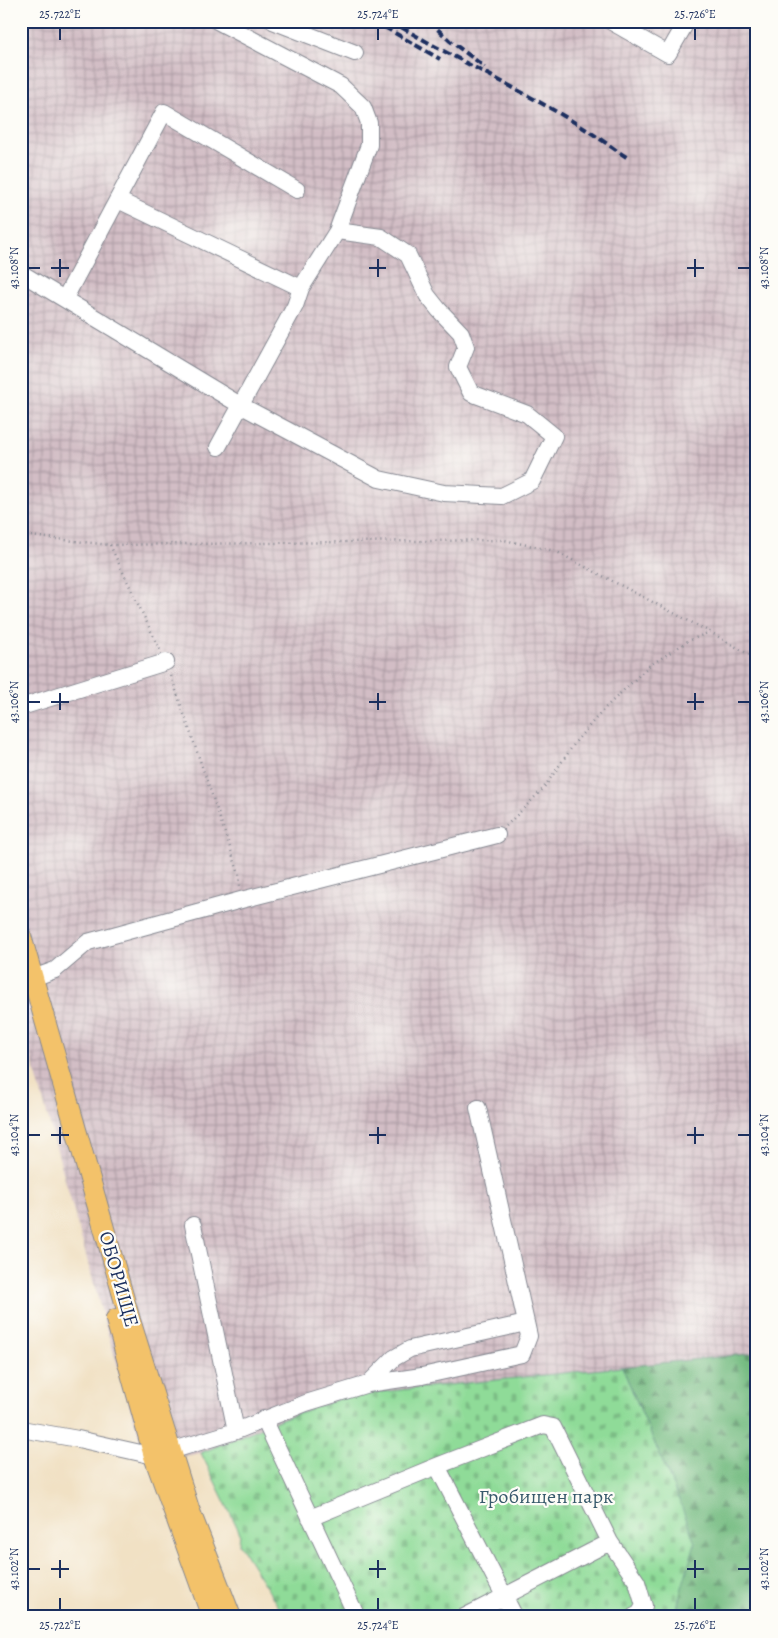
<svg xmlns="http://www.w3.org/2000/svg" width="778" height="1638" font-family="Alegreya,serif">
  <defs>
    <pattern id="industrial-grid" width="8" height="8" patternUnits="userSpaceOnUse" patternTransform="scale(1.25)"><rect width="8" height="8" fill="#d2bdc5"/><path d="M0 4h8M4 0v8" fill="none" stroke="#aa9aa3"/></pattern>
    <pattern id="forest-firs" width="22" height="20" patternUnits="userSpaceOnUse" patternTransform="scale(1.25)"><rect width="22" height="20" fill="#73bb80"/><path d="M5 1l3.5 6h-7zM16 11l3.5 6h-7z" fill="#5e986c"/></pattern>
    <pattern id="cemetery-stones" width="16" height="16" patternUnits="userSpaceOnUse" patternTransform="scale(1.25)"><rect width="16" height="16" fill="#8fdb98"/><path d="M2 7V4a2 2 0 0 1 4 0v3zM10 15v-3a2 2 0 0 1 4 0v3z" fill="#7bbc85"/></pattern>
  </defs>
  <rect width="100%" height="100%" fill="#fdfcf7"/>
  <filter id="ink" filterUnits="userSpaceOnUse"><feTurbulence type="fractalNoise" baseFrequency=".02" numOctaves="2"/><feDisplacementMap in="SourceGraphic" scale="10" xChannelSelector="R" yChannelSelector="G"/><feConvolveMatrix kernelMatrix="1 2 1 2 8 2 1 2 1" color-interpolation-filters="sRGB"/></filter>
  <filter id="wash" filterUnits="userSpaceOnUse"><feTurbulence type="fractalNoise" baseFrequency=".0096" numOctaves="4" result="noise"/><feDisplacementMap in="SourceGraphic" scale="20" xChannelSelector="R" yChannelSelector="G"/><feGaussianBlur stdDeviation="1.12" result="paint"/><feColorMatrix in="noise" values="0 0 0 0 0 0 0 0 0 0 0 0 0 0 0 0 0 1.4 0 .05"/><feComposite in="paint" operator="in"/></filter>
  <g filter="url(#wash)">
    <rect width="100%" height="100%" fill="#f1e1c4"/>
    <!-- industrial -->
    <path fill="url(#industrial-grid)" d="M21,21H757V1353L351,1395L201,1453L147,1462L105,1324L21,1020Z"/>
    <!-- forest -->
    <path fill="url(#forest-firs)" stroke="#47756f" d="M757,1353V1617H676L679,1598L681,1505L622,1367Z"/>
    <!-- cemetery -->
    <path fill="url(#cemetery-stones)" stroke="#55857b" d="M622,1367L681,1505L695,1543L679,1598L676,1617H285L239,1544L240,1533L201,1453L281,1419L351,1395Z"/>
  </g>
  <g filter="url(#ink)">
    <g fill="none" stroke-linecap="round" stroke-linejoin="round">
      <!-- minor casing -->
      <g stroke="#868891" stroke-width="18">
        <path id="minor" d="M217,21L341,86L363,107L369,123V145L337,231L301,288L295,306L218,447
          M273,21L355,53
          M610,21L668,54L687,21
          M118,200L301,288
          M21,273L240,405L379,479L444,493L502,496L532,481L554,436L527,414L471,393L458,367L466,347L461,333L439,310L427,295L408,255L381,237L337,231
          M65,298L164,112L297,190
          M21,707L166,662
          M22,982L55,970L88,942L241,900L497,835
          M193,1225L236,1431
          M368,1384L394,1358L410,1349L526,1323
          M264,1419L357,1617
          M21,1429L78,1439L154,1456L236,1431L306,1403L368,1384L422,1376L522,1354L529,1336L478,1108
          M437,1466L515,1617
          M310,1518L437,1466L543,1425L553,1427L610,1542L637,1582L644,1606L639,1614L633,1617
          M464,1617L610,1542"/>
      </g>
      <!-- major casing -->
      <g stroke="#868891" stroke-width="22">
        <path id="major" d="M21,936L130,1320L189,1509L231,1617
          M116,1319L154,1456L212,1617"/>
      </g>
      <!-- path -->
      <path stroke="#868891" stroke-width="2.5" stroke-dasharray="1 4" stroke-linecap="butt" d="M21,535L110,545L504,540L555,551L710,632L757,659
        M110,545L160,650
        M171,676L239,874L240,886
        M506,826L543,789L577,740L604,709L649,666L688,641L710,632"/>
      <!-- minor -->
      <use href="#minor" stroke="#fff" stroke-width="16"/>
      <!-- major -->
      <use href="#major" stroke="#f3c26a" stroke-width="20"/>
      <!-- rail -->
      <path stroke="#1b2f5e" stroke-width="4" stroke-dasharray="8 4" stroke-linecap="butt" d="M374,21L440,59
        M391,21C452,58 517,87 577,124C594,134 611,147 628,158
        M429,21L450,41L485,67"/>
    </g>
  </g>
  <!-- ticks -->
  <path fill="none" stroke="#1b2f5e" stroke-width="2" d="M60,28V40M378,28V40M695,28V40M60,259V277M378,259V277M695,259V277M28,268H40M51,268H69M369,268H386M687,268H704M738,268H750M60,693V710M378,693V710M695,693V710M28,702H40M51,702H69M369,702H386M687,702H704M738,702H750M60,1127V1144M378,1127V1144M695,1127V1144M28,1135H40M51,1135H69M369,1135H386M687,1135H704M738,1135H750M60,1560V1578M378,1560V1578M695,1560V1578M28,1569H40M51,1569H69M369,1569H386M687,1569H704M738,1569H750M60,1598V1610M378,1598V1610M695,1598V1610"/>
  <g text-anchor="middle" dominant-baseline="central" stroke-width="4.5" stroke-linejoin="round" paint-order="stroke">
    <!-- street labels -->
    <g font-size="20" fill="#1b2f5e" stroke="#fdfcf7">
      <text transform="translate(119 1279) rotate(74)">ОБОРИЩЕ</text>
    </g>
    <!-- park labels -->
    <g font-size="20" fill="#385a6c" stroke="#fdfcf7">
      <text x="546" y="1496">Гробищен парк</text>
    </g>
  </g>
  <!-- margin -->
  <rect width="778" height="1638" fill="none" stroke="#fdfcf7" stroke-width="55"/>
  <rect x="28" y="28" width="722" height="1582" fill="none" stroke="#1b2f5e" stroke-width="2"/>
  <g font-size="12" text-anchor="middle" fill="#1b2f5e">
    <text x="60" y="18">25.722°E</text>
    <text x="378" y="18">25.724°E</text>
    <text x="695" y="18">25.726°E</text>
    <text transform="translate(14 268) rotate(-90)" y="4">43.108°N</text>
    <text transform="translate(764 268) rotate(-90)" y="4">43.108°N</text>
    <text transform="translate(14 702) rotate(-90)" y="4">43.106°N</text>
    <text transform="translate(764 702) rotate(-90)" y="4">43.106°N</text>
    <text transform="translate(14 1135) rotate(-90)" y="4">43.104°N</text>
    <text transform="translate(764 1135) rotate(-90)" y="4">43.104°N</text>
    <text transform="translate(14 1569) rotate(-90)" y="4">43.102°N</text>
    <text transform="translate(764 1569) rotate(-90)" y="4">43.102°N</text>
    <text x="60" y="1629">25.722°E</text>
    <text x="378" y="1629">25.724°E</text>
    <text x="695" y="1629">25.726°E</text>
  </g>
</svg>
